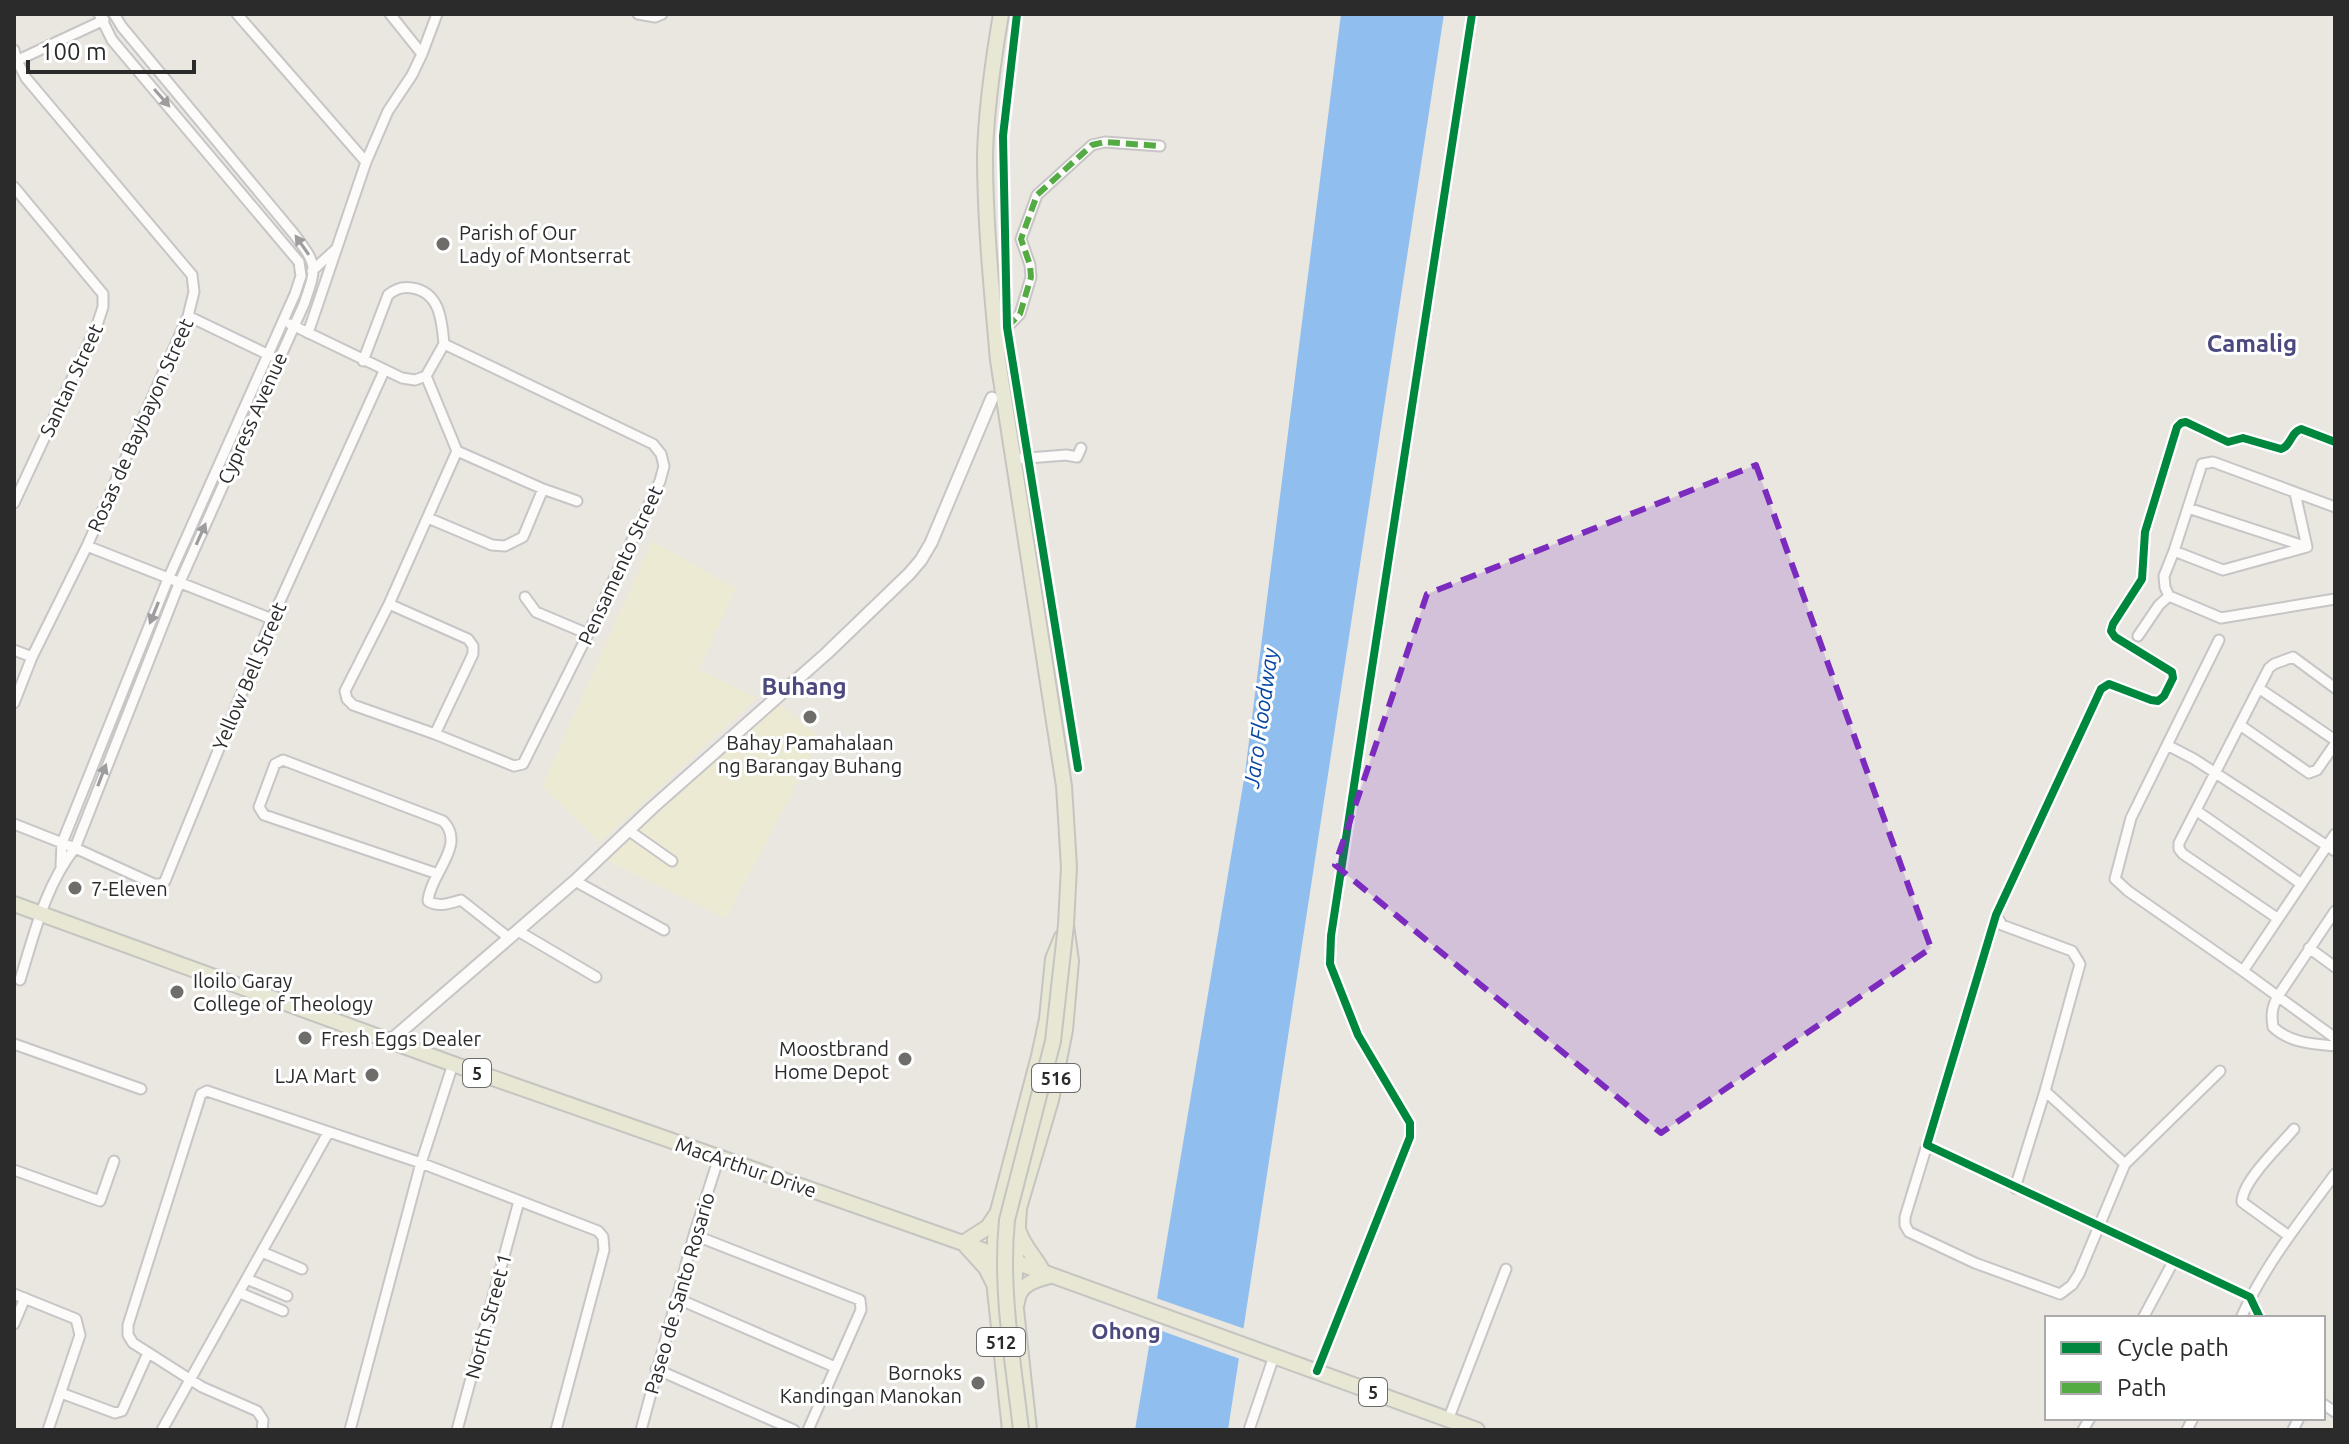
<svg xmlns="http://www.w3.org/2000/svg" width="2349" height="1444" font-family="Ubuntu,sans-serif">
  <rect width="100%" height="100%" fill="#e9e7e0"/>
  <!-- education -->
  <path fill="#edead4" d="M652,541L736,588L699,669L757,698L600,842L542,786Z
    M778,703L821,738L726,918L605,860Z"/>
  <!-- water -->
  <path fill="#90bfef" d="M1341,14H1444L1228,1430H1135L1245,773Z"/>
  <!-- pier -->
  <path fill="#e9e7e0" d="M1153,1297L1248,1330L1243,1360L1148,1326Z"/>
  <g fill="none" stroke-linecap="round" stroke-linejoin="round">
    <!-- minor casing -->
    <g stroke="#c7c5c6" stroke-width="13">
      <path id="minor" d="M237,14L366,162
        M390,14L422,54
        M638,14L655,17L662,14
        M14,50L17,61L26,78L192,275L194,292L188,316L87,546L32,657L14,703
        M14,62L104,20
        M14,187L103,294V307L97,325L14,503
        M312,271L336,249
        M188,316L271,356
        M290,324L402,378L415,380L426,376L444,344
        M1007,327L1020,314L1031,277L1030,265L1021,239L1037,195L1092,145L1105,142L1160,146
        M308,333L366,162L388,111L412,75L422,54L437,14
        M363,361L388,295C395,289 402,286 412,288C440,292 442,321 444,344L653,444L661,454L664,466L660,481L588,634L523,764L514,766L435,734L353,705L347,699L345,691L389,604L457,451
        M426,376L457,451L543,489L577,501
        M1015,459L1066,455L1077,457L1081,448
        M2335,507L2213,462L2202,464L2174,551L2164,576L2165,587L2169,596L2221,618L2335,599
        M2188,508L2307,547
        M428,518L492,545L505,546L523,537L543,489
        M87,546L272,619
        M2174,551L2223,570L2307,547L2295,493
        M525,597L536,612L588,634
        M389,604L468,639L473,646V654L435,734
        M2138,636L2159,605L2169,596
        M14,650L32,657
        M2260,689L2335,740
        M2240,725L2309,773L2317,770L2335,744
        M2167,745L2219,640
        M2197,811L2300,883
        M14,824L75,848L154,884H161L165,881L271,621L384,371
        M628,830L672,861
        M2335,834L2243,971L2335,1038
        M61,866L62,843L168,579L295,294L301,276L299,262L112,40L99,14
        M438,874L264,815L259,807L275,764L283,760L443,821C467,845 430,874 428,901C438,908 451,903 461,900L509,938
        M575,881L664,930
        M2335,911L2278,996C2272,1007 2271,1014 2273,1027C2290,1043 2313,1044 2335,1046
        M1996,915L2002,925L2072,951L2080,964L2045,1091L2125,1164
        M2277,918L2183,854L2179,849V843L2269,668L2274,664L2293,657L2335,688
        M518,931L596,977
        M2309,948L2335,967
        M2243,971L2128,891L2115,879L2131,818L2167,745L2194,759L2335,851
        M20,980C34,935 45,886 75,848L179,584L304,304C317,266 318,266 294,234L122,27L114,14
        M14,1044L141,1089
        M1927,1145L1905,1217V1225L1909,1232L1975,1263L2060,1294L2072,1285L2079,1274L2125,1164L2220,1071
        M14,1170L100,1201L114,1161
        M2015,1188L2045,1091
        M694,1235L860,1300L861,1310L808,1430
        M2289,1236L2242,1202C2242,1181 2280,1146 2294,1129
        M262,1252L302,1269
        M247,1279L287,1296
        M240,1293L283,1311
        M14,1294L76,1319L80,1335L48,1430
        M676,1298L835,1367
        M2143,1318L2173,1262
        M2241,1318C2264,1266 2301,1220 2335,1174
        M2260,1318L2250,1297L1927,1145L1996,915L2101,689L2109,684L2151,700L2158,701L2164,696L2173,678L2172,672L2115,637L2111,631L2113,624L2142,579L2145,532L2177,427L2181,423L2186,422L2228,442L2243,438L2281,449C2291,446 2291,432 2301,429L2335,442
        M14,1324L25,1298
        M656,1369L794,1430
        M1317,1371L1410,1137V1123L1358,1035L1330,964L1331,936L1472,14
        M61,1393L115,1413L122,1411L148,1353
        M2323,1404L2335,1412
        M1448,1420L1506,1269
        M162,1430L328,1133
        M262,1430L263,1420L257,1411L202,1387L133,1343L128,1335V1325L201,1094L207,1091L421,1163L598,1231L603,1237L604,1250L556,1430
        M350,1430L421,1163L453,1064
        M457,1430L519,1201
        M641,1430L694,1235L719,1157
        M1249,1430L1274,1356
        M2083,1430L2090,1418
        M2187,1430L2193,1418
        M2293,1430L2299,1418"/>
    </g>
    <!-- tertiary casing -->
    <g stroke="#c7c5c6" stroke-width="15">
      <path id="tertiary" d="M390,1041L575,881L652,808L827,653L909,574L921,560L931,543L992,398"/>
    </g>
    <!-- primary casing -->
    <g stroke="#c5c4c1" stroke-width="18">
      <path id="primary" d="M1001,14C993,61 986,108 985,156C985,224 992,292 998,360L1064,786L1069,867L1066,925L1071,961L1065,1030L1051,1100L1019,1208L1014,1291L1029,1430
        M14,904L453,1064L963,1243L1477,1430
        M1019,1232C1024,1247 1036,1258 1043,1272
        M963,1243L988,1227L996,1215
        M966,1246L986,1268L994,1284
        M1017,1303C1018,1285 1034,1280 1050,1276
        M1010,1430L995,1290V1240L998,1211L1039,1056L1047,1019L1053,959L1062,937"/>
    </g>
    <!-- minor -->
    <use href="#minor" stroke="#fcfbfa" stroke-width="9"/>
    <!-- tertiary -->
    <use href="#tertiary" stroke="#fcfbfa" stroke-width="11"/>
    <!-- primary -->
    <use href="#primary" stroke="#e7e7d3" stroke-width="14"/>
    <!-- primary-bridge casing -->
    <g stroke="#c5c4c1" stroke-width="18" stroke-linecap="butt">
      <path id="primary-bridge" d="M1021,1430C1013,1360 1000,1290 1007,1220L1053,1041L1066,925"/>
    </g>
    <!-- primary-bridge -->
    <use href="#primary-bridge" stroke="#e7e7d3" stroke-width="14"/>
    <!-- quiet -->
    <path stroke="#54ab44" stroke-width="6" stroke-dasharray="12 6" stroke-linecap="butt" d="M1007,327L1020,314L1031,277L1030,265L1021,239L1037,195L1092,145L1105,142L1160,146"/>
    <!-- cycleway casing -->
    <g stroke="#fff" stroke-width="13">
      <path id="cycleway" d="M1017,14L1003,136L1007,327L1078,768
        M2260,1318L2250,1297L1927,1145L1996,915L2101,689L2109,684L2151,700L2158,701L2164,696L2173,678L2172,672L2115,637L2111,631L2113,624L2142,579L2145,532L2177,427L2181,423L2186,422L2228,442L2243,438L2281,449C2291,446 2291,432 2301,429L2335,442
        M1317,1371L1410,1137V1123L1358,1035L1330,964L1331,936L1472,14"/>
    </g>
    <!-- cycleway -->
    <use href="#cycleway" stroke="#00873e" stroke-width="8"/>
  </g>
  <!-- one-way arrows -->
  <defs><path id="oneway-solid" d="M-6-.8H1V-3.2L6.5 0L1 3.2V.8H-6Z" transform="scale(2)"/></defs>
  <g fill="#9e9d9d">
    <use href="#oneway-solid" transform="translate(162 98) rotate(49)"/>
    <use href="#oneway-solid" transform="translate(302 245) rotate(-125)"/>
    <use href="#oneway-solid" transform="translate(201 534) rotate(-66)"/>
    <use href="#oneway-solid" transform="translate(154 613) rotate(112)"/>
    <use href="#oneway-solid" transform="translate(102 775) rotate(-69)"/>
  </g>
  <!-- marked area -->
  <path fill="#7b2cbf" fill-opacity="0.2" stroke="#7b2cbf" stroke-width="6" stroke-dasharray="16 10" stroke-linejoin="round" d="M1756,465L1931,948L1661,1133L1335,865L1427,594Z"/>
  <!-- markers -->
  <g fill="#6e6d6a" stroke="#fff" stroke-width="3">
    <circle cx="443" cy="244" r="8"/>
    <circle cx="810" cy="717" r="8"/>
    <circle cx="75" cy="888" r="8"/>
    <circle cx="177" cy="992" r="8"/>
    <circle cx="305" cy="1038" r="8"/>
    <circle cx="905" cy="1059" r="8"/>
    <circle cx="372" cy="1075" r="8"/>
    <circle cx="978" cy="1383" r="8"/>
  </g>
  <g text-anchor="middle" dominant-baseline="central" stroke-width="6" stroke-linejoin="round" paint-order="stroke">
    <!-- shield labels -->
    <g fill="#fff" stroke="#6b6b6b" stroke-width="2">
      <rect x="463" y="1059" width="28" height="28" rx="6"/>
      <rect x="1032" y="1064" width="48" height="28" rx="6"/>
      <rect x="977" y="1328" width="48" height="28" rx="6"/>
      <rect x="1359" y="1378" width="28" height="28" rx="6"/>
    </g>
    <g font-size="18" font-weight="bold" fill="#2b2b2b">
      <text x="477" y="1073">5</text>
      <text x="1056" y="1078">516</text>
      <text x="1001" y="1342">512</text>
      <text x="1373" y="1392">5</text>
    </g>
    <!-- poi labels -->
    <g font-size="20" fill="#2b2b2b" stroke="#fff" text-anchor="start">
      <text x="459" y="232">Parish of Our<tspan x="459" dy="23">Lady of Montserrat</tspan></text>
      <text x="810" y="742" text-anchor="middle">Bahay Pamahalaan<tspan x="810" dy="23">ng Barangay Buhang</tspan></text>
      <text x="91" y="888">7-Eleven</text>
      <text x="193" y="980">Iloilo Garay<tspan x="193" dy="23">College of Theology</tspan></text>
      <text x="321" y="1038">Fresh Eggs Dealer</text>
      <text x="889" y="1048" text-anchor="end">Moostbrand<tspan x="889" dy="23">Home Depot</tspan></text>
      <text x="356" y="1075" text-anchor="end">LJA Mart</text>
      <text x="962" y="1372" text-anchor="end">Bornoks<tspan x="962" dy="23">Kandingan Manokan</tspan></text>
    </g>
    <!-- street labels -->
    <g font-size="20" fill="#2b2b2b" stroke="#fff">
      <text transform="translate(71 380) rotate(-65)">Santan Street</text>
      <text transform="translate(252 418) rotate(-66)">Cypress Avenue</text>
      <text transform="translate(140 425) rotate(-66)">Rosas de Baybayon Street</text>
      <text transform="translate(620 565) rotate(-65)">Pensamento Street</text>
      <text transform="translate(249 676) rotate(-67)">Yellow Bell Street</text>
      <text transform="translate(746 1167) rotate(19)">MacArthur Drive</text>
      <text transform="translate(679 1293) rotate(-74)">Paseo de Santo Rosario</text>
      <text transform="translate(488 1316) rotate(-75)">North Street 1</text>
    </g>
    <!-- water labels -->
    <g font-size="22" font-style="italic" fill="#0747a3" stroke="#fff">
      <text transform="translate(1260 718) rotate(-82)">Jaro Floodway</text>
    </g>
    <!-- neighbourhood labels -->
    <g font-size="22" font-weight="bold" fill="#4c497e" stroke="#fff">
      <text x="1126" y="1330">Ohong</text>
    </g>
    <!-- quarter labels -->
    <g font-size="24" font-weight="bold" fill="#4c497e" stroke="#fff">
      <text x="2252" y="343">Camalig</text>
      <text x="804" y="686">Buhang</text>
    </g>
  </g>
  <!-- border -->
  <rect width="2349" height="1444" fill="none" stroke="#2b2b2b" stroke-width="32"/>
  <!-- legend -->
  <rect x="2045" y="1316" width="280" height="104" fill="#ffffff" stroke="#aaaaaa" stroke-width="2"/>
  <rect x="2061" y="1342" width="40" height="12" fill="#00873e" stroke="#aaaaaa" stroke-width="2"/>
  <text x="2117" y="1356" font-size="24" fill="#2b2b2b">Cycle path</text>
  <rect x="2061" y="1382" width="40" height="12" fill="#54ab44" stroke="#aaaaaa" stroke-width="2"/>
  <text x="2117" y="1396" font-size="24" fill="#2b2b2b">Path</text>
  <!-- scale -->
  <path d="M28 60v12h166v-12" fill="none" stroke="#2b2b2b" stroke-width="4"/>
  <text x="40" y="60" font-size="24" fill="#2b2b2b" stroke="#ffffff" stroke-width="6" paint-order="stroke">100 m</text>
</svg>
